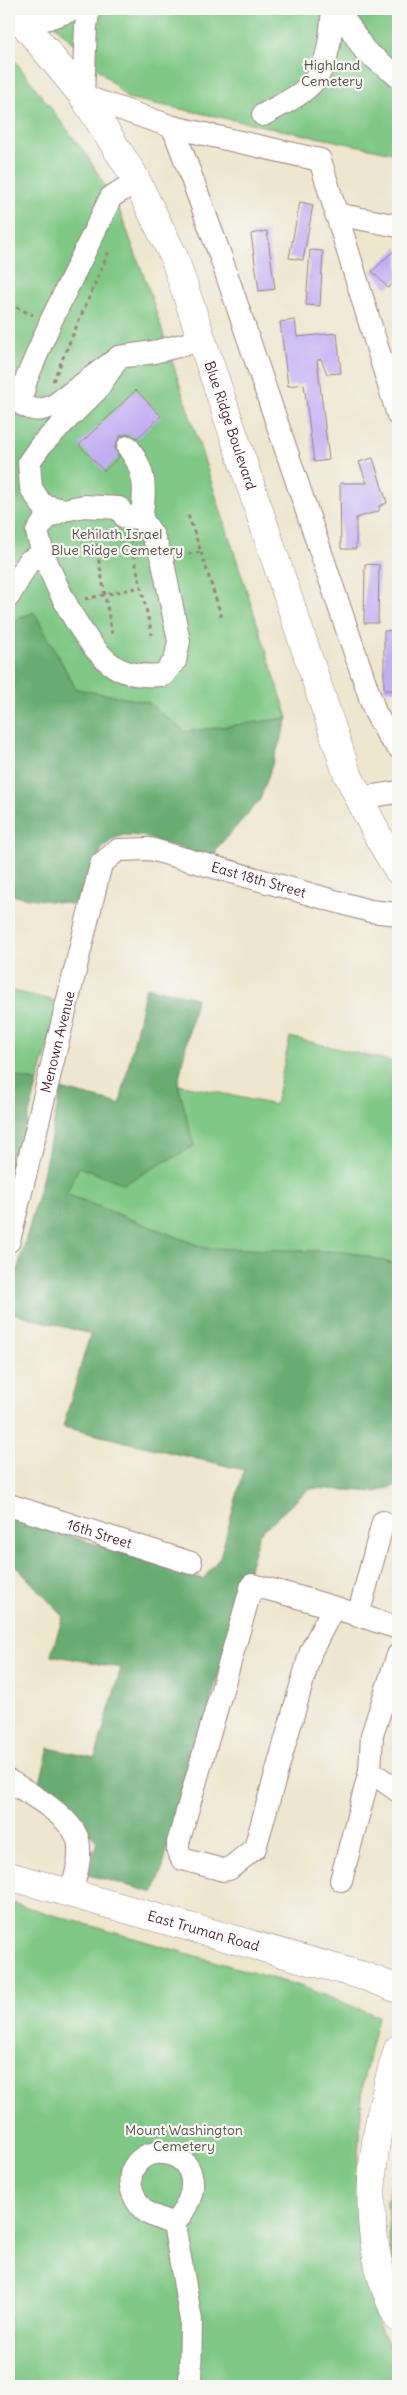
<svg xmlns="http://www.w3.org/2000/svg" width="407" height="2395" font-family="Delius,sans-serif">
  <rect width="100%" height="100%" fill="#f6f6f2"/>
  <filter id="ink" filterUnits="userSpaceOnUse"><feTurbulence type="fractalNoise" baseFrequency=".02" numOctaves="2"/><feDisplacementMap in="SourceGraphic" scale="10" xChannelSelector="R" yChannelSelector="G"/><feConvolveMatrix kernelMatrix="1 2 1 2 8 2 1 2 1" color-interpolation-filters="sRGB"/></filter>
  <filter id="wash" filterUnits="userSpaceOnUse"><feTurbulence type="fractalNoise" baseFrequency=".0096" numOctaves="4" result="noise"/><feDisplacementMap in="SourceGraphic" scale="20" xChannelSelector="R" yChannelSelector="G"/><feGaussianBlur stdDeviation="1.12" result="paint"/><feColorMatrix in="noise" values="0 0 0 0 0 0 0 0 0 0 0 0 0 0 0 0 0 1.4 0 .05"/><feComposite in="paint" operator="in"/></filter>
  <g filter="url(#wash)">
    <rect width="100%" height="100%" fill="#eee6cd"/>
    <!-- green -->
    <path fill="#7fc885" stroke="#647458" d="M39,9H398V154L127,98Z
      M9,53L88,157L120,212L148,287L288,718L185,732L147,702L76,689L34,612L9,623Z
      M9,990L60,1002L38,1082L9,1075Z
      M290,1037L398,1063V1265L351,1252L205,1248L66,1194L79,1166L124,1183L194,1146L178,1084L275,1105Z
      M9,1902L303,1987L378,2016L363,2081L357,2173L360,2248L377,2322L398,2362V2386H9Z
      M398,2150V2282L390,2250L387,2202Z"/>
    <!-- forest -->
    <path fill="#67ac72" stroke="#58664e" d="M34,612L76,689L147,702L185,732L288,718L260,800L218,847L213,859L141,836L124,835L113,839L101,850L83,906L9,895V623Z
      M146,987L196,998L178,1084L194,1146L124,1184L79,1167L66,1194L205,1248L351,1252L398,1265V1485L376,1492L310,1488L259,1534L155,1893L88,1875L97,1841L38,1788L49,1748L95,1758L121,1668L51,1655L63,1616L9,1559V1516L203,1579L220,1557L244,1470L63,1427L90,1334L9,1312V1301L41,1184L61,1089L120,1104Z
      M9,1075L38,1082L9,1186Z"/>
    <g id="blocks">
      <!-- building -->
      <path fill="#c2adf4" d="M300,202L313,205L303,260L289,258Z
        M267,231L275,289L259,291L251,234Z
        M398,247V278L388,288L372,271Z
        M310,250L323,251L320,306L306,305Z
        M295,320L297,337L337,333L341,373L327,374L321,359L317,360L329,460L314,462L304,384L288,386L280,322Z
        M136,390L161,416L137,438L128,434L120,436L115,447L119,457L104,471L79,445Z
        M373,458L387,503L379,506V511L356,518V549H341L340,483H367L359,462Z
        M365,564L379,565L378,623H364Z
        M398,630V690H384V631Z"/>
    </g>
  </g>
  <g filter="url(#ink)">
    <use href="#blocks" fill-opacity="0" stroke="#9c827c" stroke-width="1"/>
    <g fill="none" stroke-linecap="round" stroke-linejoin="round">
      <!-- minor casing -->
      <g stroke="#9c827c" stroke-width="24">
        <g id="minor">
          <path d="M89,9L86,26L83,96L173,127L320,160L398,415"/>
          <path d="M338,9L365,51L398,76"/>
          <path d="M27,30L42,20L75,9"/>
          <path d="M263,115C282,104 308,93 319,74C330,55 331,29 333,9"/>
          <path d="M173,127L220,255L375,712L389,737L398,747"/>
          <path d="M137,181L111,197L50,323L26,380L22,396L23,405C35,412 42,410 53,406L119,357L154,352L202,340"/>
          <path d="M336,214L398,226"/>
          <path d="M128,447C146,471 146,490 141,518"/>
          <path d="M64,510L46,518L37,532C46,570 85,654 121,670C134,676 149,676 163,675L175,661L179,641L162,558L152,534L141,518L125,517L119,508L84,506L64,510L42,505L31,488L29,462L41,445L96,391L119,357"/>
          <path d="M9,596L29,561L42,555"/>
          <path d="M360,798L398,792"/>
          <path id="s1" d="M9,1241L101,864L118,850L150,849L370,911L398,914"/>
          <path id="s2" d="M9,1505L191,1563"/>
          <path d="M333,1608L311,1651L255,1848L229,1869L223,1870L182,1859L178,1851V1843L252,1585C301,1597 350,1612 398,1628"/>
          <path d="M358,1616L383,1522"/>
          <path d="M398,1655L372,1735L370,1771L398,1791"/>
          <path d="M9,1781C29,1793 72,1817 78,1840C82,1858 75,1877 71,1894"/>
          <path d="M341,1880L370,1771"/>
          <path d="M174,2224C166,2221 157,2218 149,2214C135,2205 125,2182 134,2167C147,2145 182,2150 190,2172C197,2191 186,2209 174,2224L191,2320L190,2386"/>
        </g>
      </g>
      <!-- major casing -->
      <g stroke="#9c827c" stroke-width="29">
        <g id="major">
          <path id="s3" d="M12,9L83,96L133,174L174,257L347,773L380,840L398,870"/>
          <path id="s4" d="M9,1876L367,1977L398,1989"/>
          <path d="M398,2049C371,2136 355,2234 398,2318"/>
        </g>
      </g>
      <!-- path -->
      <path stroke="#9c827c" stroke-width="3" stroke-dasharray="4 4" stroke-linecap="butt" d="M9,304L33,315
        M53,381L109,251
        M93,528L112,634
        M130,539L152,635
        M201,552L222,618
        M180,555L201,552L187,512
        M85,599L141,587"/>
      <!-- minor -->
      <use href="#minor" stroke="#fff" stroke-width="22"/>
      <!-- major -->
      <use href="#major" stroke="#fff" stroke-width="28"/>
    </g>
  </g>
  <g text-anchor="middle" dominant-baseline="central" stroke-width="4.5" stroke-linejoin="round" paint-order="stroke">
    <!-- park labels -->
    <g font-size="14" fill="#5a5246" stroke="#f6f6f2">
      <text x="332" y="65">Highland<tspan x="332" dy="16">Cemetery</tspan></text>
      <text x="117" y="534">Kehilath Israel<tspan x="117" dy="16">Blue Ridge Cemetery</tspan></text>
      <text x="184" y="2130">Mount Washington<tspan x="184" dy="16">Cemetery</tspan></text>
    </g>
    <!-- street labels -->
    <g font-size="14" fill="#4a1f2b" stroke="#f6f6f2">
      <text stroke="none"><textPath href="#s3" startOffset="475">Blue Ridge Boulevard</textPath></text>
      <text stroke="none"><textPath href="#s1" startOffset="555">East 18th Street</textPath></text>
      <text stroke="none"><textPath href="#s1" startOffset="205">Menown Avenue</textPath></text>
      <text stroke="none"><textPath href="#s2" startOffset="95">16th Street</textPath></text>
      <text stroke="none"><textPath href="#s4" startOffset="202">East Truman Road</textPath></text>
    </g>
  </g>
  <!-- margin -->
  <rect width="407" height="2395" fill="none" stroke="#f6f6f2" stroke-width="30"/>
</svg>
